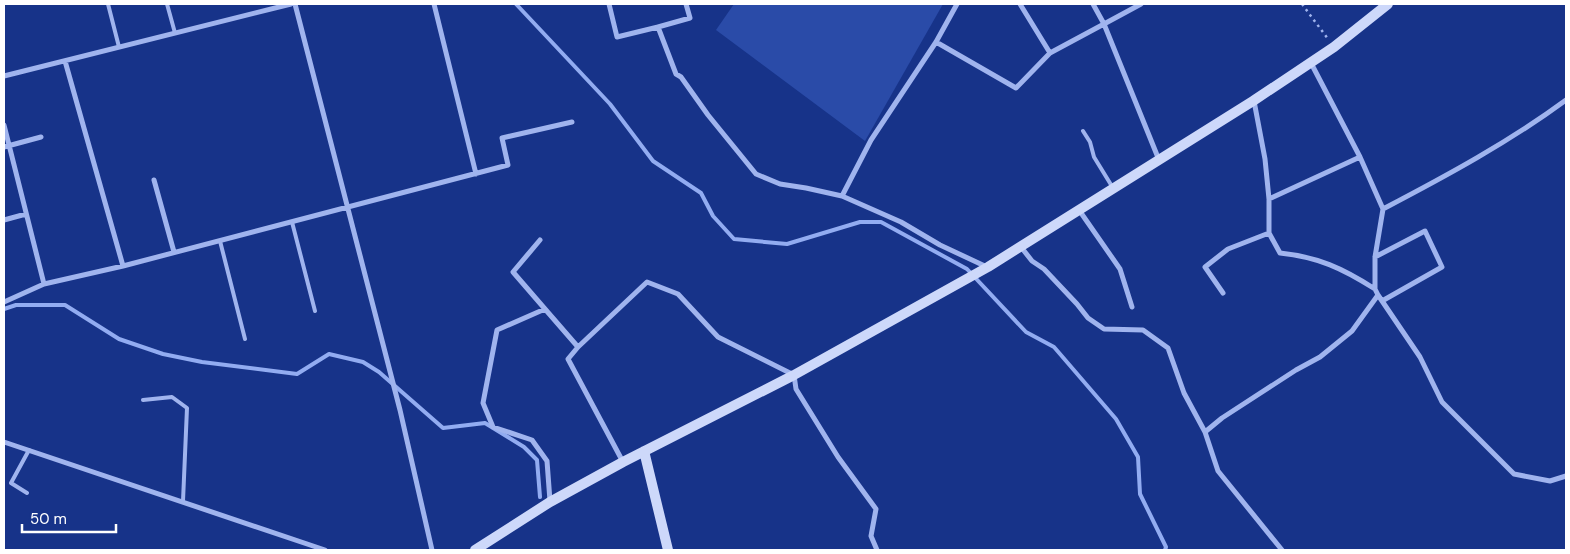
<svg xmlns="http://www.w3.org/2000/svg" width="1570" height="554" font-family="'DM Sans',sans-serif">
  <rect width="100%" height="100%" fill="#173389"/>
  <!-- green -->
  <path fill="#2a4ba8" d="M734,4H943L865,141L716,30Z"/>
  <g fill="none" stroke-linecap="round" stroke-linejoin="round">
    <!-- stream -->
    <path stroke="#92acf1" stroke-width="4" d="M516,4L610,104L653,161L701,193L713,216L734,239L787,244L860,222H881L967,269L1026,332L1054,347L1116,419L1138,457L1140,494L1166,547L1165,550
      M4,309L16,305H65L119,339L163,354L202,362L297,374L329,354L363,362L379,372L443,428L485,423L524,447L537,460L540,497"/>
    <!-- path -->
    <path stroke="#a0b4ee" stroke-width="2.5" stroke-dasharray="2.5 4" stroke-linecap="butt" d="M1302,4L1328,39"/>
    <!-- lane -->
    <path stroke="#a0b4ee" stroke-width="4" d="M108,4L119,47
      M167,4L175,33
      M1083,131L1090,142L1094,157L1113,188
      M292,222L315,311
      M220,241L245,339
      M143,400L172,397L187,408L183,501
      M27,493L11,483L29,450"/>
    <!-- street -->
    <path stroke="#a0b4ee" stroke-width="5" d="M295,4L400,410L432,550
      M434,4L476,174
      M609,4L617,37L658,27L676,74L681,77L708,115L756,174L780,184L806,188L842,196L901,222L940,245L987,267
      M1020,4L1050,53
      M1093,4L1104,24L1141,4
      M658,27L690,18L686,4
      M936,42L1016,88L1050,53L1104,24L1159,160
      M65,61L123,266
      M4,76L291,4
      M1254,101L1265,159L1269,199V233L1280,253C1318,257 1342,268 1375,289
      M4,125L44,284
      M4,147L41,137
      M154,180L174,252
      M842,196L871,140L936,42L957,4
      M1269,199L1360,157
      M1383,209C1446,176 1509,142 1566,100
      M1079,210L1120,269L1132,307
      M4,220L26,214
      M540,240L513,272L545,309
      M1021,247L1032,261L1044,269L1077,304L1088,318L1104,329L1143,330L1168,348L1184,393L1205,432L1218,471L1282,550
      M1375,257L1425,231L1442,267L1382,301
      M1223,293L1205,267L1228,249L1269,233
      M1378,295L1420,357L1442,402L1514,474L1550,481L1566,476
      M4,302L44,284L123,266L508,165L502,138L572,122
      M578,347L568,359L623,462
      M1205,432L1222,418L1296,370L1320,357L1352,331L1378,295L1375,289V257L1383,209L1360,157L1311,63
      M4,442L325,550
      M550,501L547,461L532,440L493,427L483,403L497,330L545,309L578,347L647,282L678,294L718,337L794,375L796,389L838,457L876,509L871,536L877,550"/>
    <!-- secondary -->
    <path stroke="#cdd8fa" stroke-width="10" d="M644,451L668,550
      M475,550L550,502L623,462L794,375L988,267L1253,101L1334,47L1388,4"/>
  </g>
  <!-- border -->
  <rect width="1570" height="554" fill="none" stroke="#ffffff" stroke-width="10"/>
  <!-- scale -->
  <path d="M22 524v8h94v-8" fill="none" stroke="#ffffff" stroke-width="2.5"/>
  <text x="30" y="524" font-size="15" fill="#ffffff" stroke="#173389" stroke-width="4" paint-order="stroke">50 m</text>
</svg>
